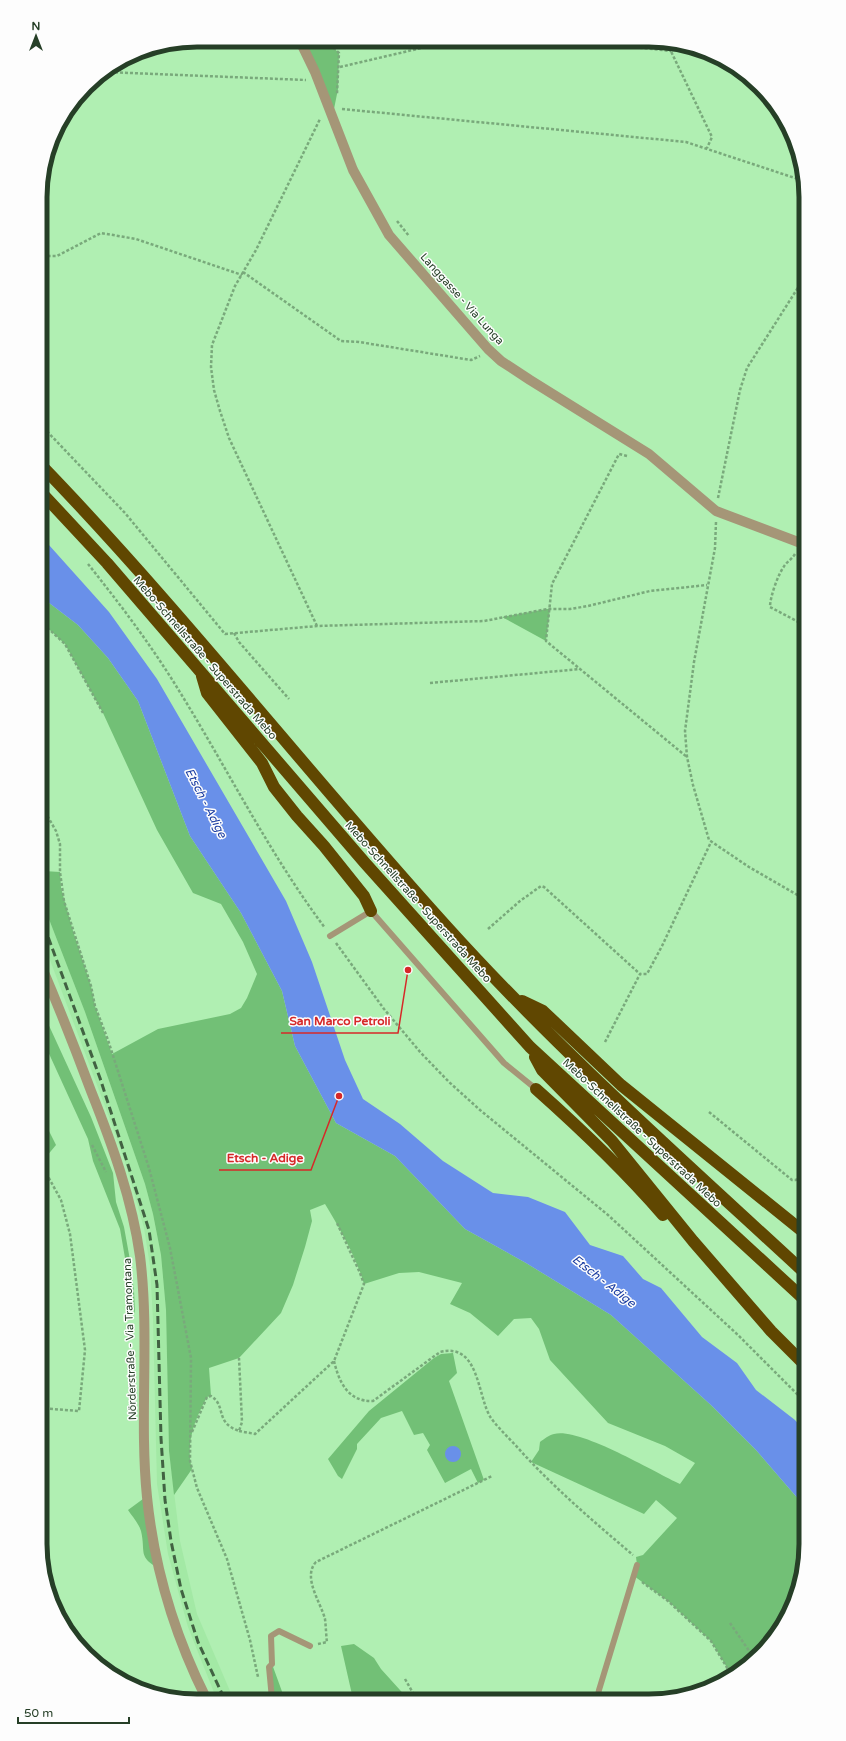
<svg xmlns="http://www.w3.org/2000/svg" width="846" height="1741" font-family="'Varela Round',sans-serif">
  <rect width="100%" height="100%" fill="#b0efb2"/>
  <!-- built -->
  <path fill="#a3e9a5" d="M40,896L85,1012L145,1184L153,1214L161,1255L166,1310L169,1451L180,1541L197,1614L233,1698H217L215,1695L188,1627L168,1554L157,1484L153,1320L150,1266L144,1228L126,1165L112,1125L41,936Z"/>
  <!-- green -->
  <path fill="#72c076" d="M317,41H326L339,53L338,89L334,109L303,47Z
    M40,596L78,625L108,658L138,701L190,836L241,913L282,991L295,1046L336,1123L395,1156L465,1229L526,1263L611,1315L712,1406L756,1450L800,1501L806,1510V1554L794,1604L773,1640L736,1675L732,1676L711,1641L668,1601L634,1576L637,1565L636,1557L643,1555L677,1518L656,1500L644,1514L531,1462L539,1450L540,1442C544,1439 549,1435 554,1434C579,1427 654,1472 680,1484L695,1463L665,1446L608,1423L550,1360L539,1329L531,1318L514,1319L498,1336L470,1313L450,1304L462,1283L419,1272L399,1273L364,1284C356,1256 340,1229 325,1204L310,1210L312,1221L305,1247L293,1285L281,1313L239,1358L209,1368L211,1396L207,1397C195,1419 185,1443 192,1469L174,1495L169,1451L166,1310L161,1255L153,1214L145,1184L85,1012L40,896V859L44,871L60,872L61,888L73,931L91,986L95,1006L112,1054L158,1029L230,1014L241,1008L247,998L257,974L243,942L221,904L193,893L157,830L103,713L65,644L40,621Z
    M550,609L546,641L502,617L547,609Z
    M40,1006L91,1117L113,1173L116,1202L124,1227L130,1260L134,1291L135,1314L127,1288L125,1258L120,1229L93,1161L88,1139L40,1034Z
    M40,1121L48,1129L56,1145L41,1163Z
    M453,1353L457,1373L449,1381L484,1480L478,1483L471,1469L445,1483L427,1450L430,1445L423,1433L414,1435L402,1411L381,1418L357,1444V1449L342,1479L338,1476L328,1459L369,1411L434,1358L441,1354Z
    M147,1496L160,1569C137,1557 146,1552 141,1531C139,1524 132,1516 128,1510Z
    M354,1644L374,1658L381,1669L409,1700L353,1699L341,1646Z
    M272,1664L284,1697L272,1698Z"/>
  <!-- water -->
  <path fill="#6990e9" d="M40,535L109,612L157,679L286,901L312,962L345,1060L363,1099L400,1124L443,1161L493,1193L528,1197L565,1212L590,1245L623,1256L643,1279L661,1288L702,1337L737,1363L756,1390L795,1420L806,1433V1510L800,1501L756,1450L712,1406L611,1315L526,1263L465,1229L395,1156L336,1123L295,1046L282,991L241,913L190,836L138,701L108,658L78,625L40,596Z
    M445 1454a8 8 0 1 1 16 0a8 8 0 1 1-16 0Z"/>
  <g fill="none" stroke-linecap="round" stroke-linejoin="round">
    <!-- path -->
    <path stroke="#79a97b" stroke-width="2.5" stroke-dasharray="3 2" stroke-linecap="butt" d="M326,41L339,53L337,94
      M585,42L671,51
      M667,43L712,137L707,148
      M340,67L447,42
      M105,72L306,80
      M342,109L686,142L804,181
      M397,221L409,236
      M40,249L49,256H57L101,233L136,239L242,275
      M243,272L341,341L359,342L471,360L480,356
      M40,424L125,513L225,634L317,626L484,621L547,609H570L588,606L650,591L707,585
      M627,456L619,454L552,584L546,641L687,757
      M718,498L740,390L747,368L806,275
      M716,522L715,548L694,662L685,731L687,757L693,785L709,840L749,867L806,900
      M795,554C792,559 788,561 785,565C778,574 770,597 770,607L806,626
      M88,564C120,604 151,645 178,689C227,768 269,853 325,928
      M40,621L65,644L103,713
      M317,626L229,438L220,411L214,390L211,367L212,345L235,286L256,250L320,119
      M234,633L239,642L289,699
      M430,683L580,669
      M40,803L56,831L60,844V872L64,901L91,986L95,1006L108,1040L149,1168L170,1248L191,1358L190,1461L197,1488L227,1559L250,1640L258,1677
      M488,929L520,901L541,886L544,887L640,974
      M336,943L384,1009L421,1053L449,1082L480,1110L608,1215L738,1335L806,1403
      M605,1042L640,974H647L662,946L711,842
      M709,1112L792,1180H796L801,1174L806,1164
      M92,1145L106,1172
      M806,1203L803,1194L806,1183
      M334,1361C339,1382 348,1402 373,1401L440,1352C480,1342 477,1397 491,1418C499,1429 509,1438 518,1448C553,1487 593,1521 633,1555
      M40,1408L79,1411L85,1350L70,1234L61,1200L40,1162
      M239,1431L255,1434L334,1361L364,1284L360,1273L337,1223
      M192,1432L207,1397L211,1396C227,1406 214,1422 239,1431L242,1422L239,1358
      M40,1497L48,1474
      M642,1582L668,1601L711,1641L732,1676
      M730,1623L754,1658
      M318,1644L327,1642C326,1635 326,1627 325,1619C321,1603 302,1577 316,1562L492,1476
      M405,1679L417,1700"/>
    <!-- lane -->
    <path stroke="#a59677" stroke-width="6" d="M330,936L371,911L504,1063L536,1089
      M272,1699L269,1667L272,1664L271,1636L279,1631L310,1646
      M597,1701L599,1690L637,1565"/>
    <!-- street -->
    <path stroke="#a59677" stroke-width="10" d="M300,41L315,72L353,170L389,235L488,349L501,361L530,380L649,454L716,511L806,545
      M40,963C58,1005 75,1048 91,1091C112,1144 132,1199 140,1256C150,1336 139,1417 147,1497C154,1566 175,1636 206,1698"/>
    <!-- highway -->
    <path stroke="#604701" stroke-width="12" d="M40,464C183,612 309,775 447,927C559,1051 684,1161 806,1274
      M40,491L107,563L365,863L530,1047L806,1301
      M202,676L207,693L262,763L274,787L297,816L324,846L364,896L371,911
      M522,1001L543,1011L621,1085L806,1234
      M535,1057L542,1070L612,1141L693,1241L771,1331L806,1366
      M536,1089C581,1129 624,1170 663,1215"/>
    <!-- rail -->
    <path stroke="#416242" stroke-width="3" stroke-dasharray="8 4" stroke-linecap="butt" d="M40,915L100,1078L149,1230L157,1285L161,1438L165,1500L171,1541L181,1589L198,1642L224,1698"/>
  </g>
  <g text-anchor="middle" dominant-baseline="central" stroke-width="3" stroke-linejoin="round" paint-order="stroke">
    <!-- street labels -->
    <g font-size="11" fill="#263f27" stroke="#fdfdfd">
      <text transform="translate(462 299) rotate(48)">Langgasse - Via Lunga</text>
      <text transform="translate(205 658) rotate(49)">Mebo-Schnellstraße - Superstrada Mebo</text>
      <text transform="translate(418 902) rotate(48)">Mebo-Schnellstraße - Superstrada Mebo</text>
      <text transform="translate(642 1133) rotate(43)">Mebo-Schnellstraße - Superstrada Mebo</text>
      <text transform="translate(130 1339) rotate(-92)">Nörderstraße - Via Tramontana</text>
    </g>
    <!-- water labels -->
    <g font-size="12" font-style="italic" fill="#193ba1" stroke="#fdfdfd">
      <text transform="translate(206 803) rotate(63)">Etsch - Adige</text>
      <text transform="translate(604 1281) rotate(38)">Etsch - Adige</text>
    </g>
  </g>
  <!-- crop -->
  <path d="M0 0H846V1741H0ZM197 47H649A150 150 0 0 1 799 197V1544A150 150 0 0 1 649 1694H197A150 150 0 0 1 47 1544V197A150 150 0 0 1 197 47Z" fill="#fdfdfd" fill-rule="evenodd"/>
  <path fill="none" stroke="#263f27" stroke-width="5" d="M197 47H649A150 150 0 0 1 799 197V1544A150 150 0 0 1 649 1694H197A150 150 0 0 1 47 1544V197A150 150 0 0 1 197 47Z"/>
  <!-- callouts -->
  <path fill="none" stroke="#d62828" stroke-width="1.5" d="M408 970L398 1033H281M339 1096L311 1170H219"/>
  <g fill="#d62828" stroke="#fdfdfd" stroke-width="1.5">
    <circle cx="408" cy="970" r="4"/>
    <circle cx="339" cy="1096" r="4"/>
  </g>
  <g font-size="12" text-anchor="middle" font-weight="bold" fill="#d62828" stroke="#fdfdfd" stroke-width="3" stroke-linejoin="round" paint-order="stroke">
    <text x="340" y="1025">San Marco Petroli</text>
    <text x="265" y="1162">Etsch - Adige</text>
  </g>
  <!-- north arrow -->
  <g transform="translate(36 36)" stroke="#fdfdfd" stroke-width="3" paint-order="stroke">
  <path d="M0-3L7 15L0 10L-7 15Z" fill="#263f27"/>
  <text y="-6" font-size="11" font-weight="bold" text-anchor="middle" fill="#263f27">N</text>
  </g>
  <!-- scale -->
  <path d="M18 1717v6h111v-6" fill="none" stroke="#263f27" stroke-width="2"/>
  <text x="24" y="1717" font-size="12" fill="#263f27" stroke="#fdfdfd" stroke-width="3" paint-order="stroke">50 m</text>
</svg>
